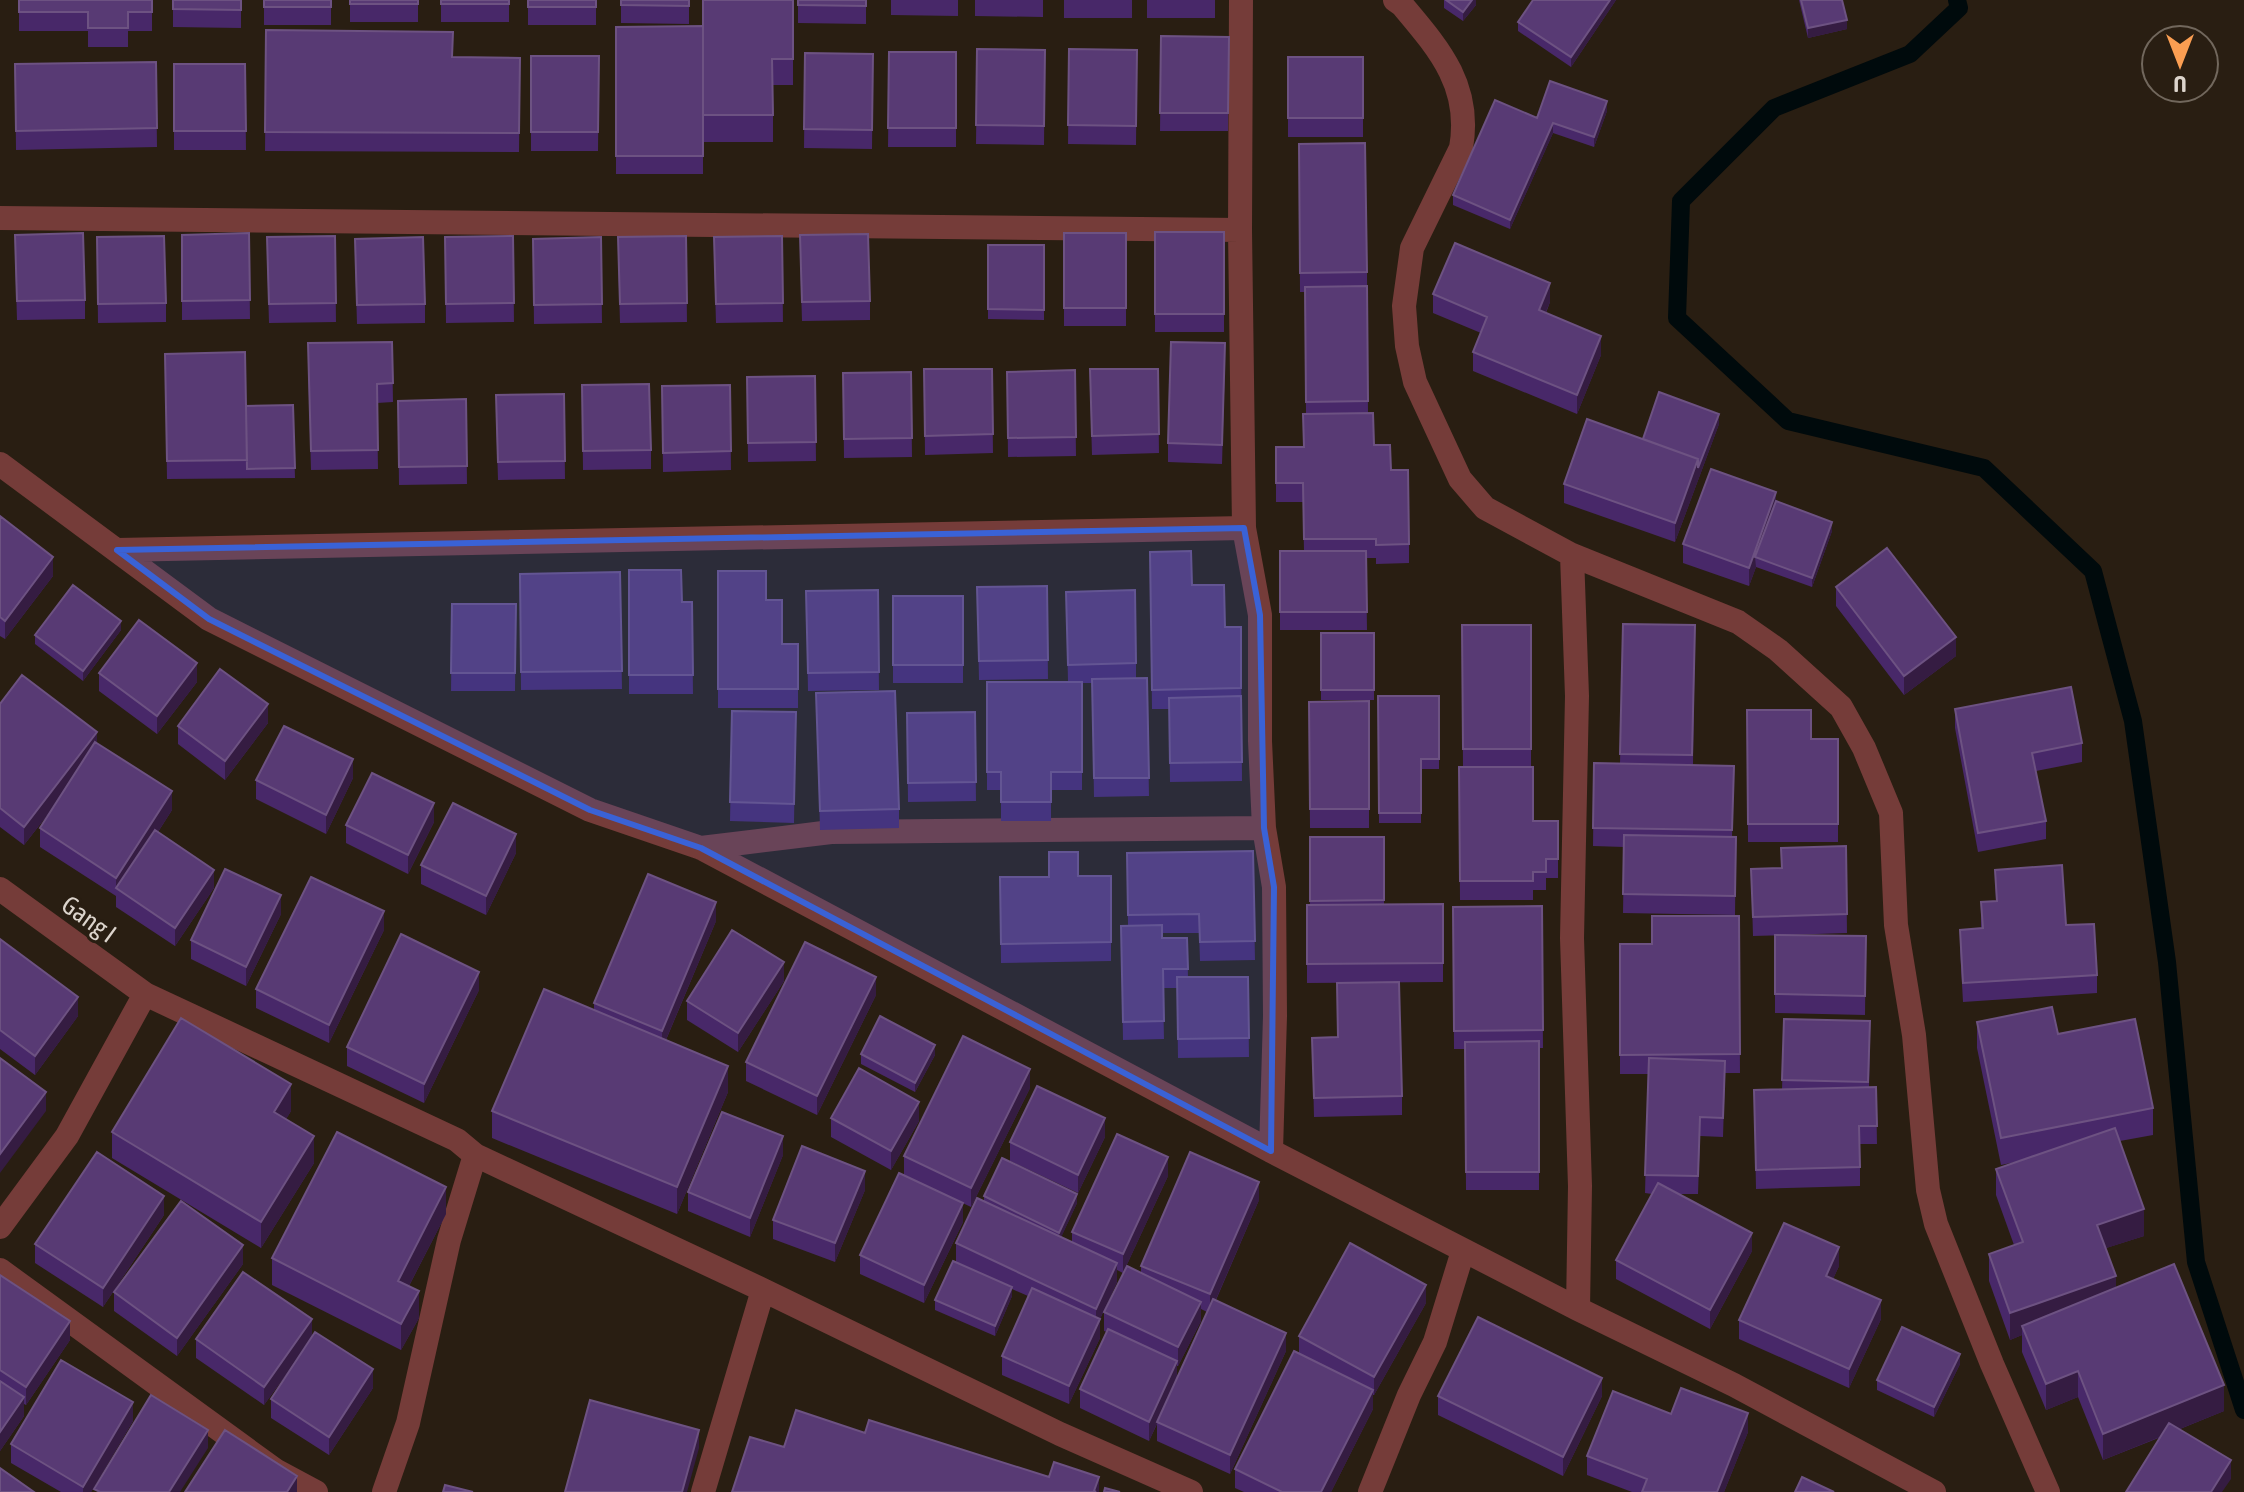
<svg xmlns="http://www.w3.org/2000/svg" width="2244" height="1492" font-family="'Asap Condensed',sans-serif">
  <rect width="100%" height="100%" fill="#291e12"/>
  <g fill="none" stroke-linecap="round" stroke-linejoin="round">
    <!-- stream -->
    <path stroke="#000a0c" stroke-width="18" d="M1957,0L1959,8L1910,54L1774,108L1681,201L1677,318L1788,421L1984,468L2093,571L2133,721L2167,962L2196,1262L2244,1410"/>
    <!-- minor -->
    <path stroke="#753c39" stroke-width="24" d="M1241,0L1240,230L1244,528L1260,615V741L1264,828L1274,887L1275,1016L1271,1151
      M1395,0L1402,5C1439,49 1472,86 1461,148L1412,248L1404,306L1407,346L1415,382L1460,479L1485,508L1572,555L1738,622L1778,650L1841,707L1864,748L1891,813L1896,925L1914,1035L1928,1190L1936,1224L1992,1364L2048,1492
      M0,218L1240,230
      M0,464L209,619L590,810L701,848L1271,1151L1578,1309L1734,1385L1934,1492
      M117,550L1244,528
      M1572,555L1577,696L1572,938L1580,1186L1578,1309
      M701,848L831,832L1264,828
      M0,889L145,994L457,1140L475,1155L763,1290L1060,1434L1191,1492
      M0,1227L67,1136L145,994
      M0,1270L275,1470L316,1492
      M384,1492L408,1423L449,1240L475,1155
      M703,1492L763,1290
      M1370,1492L1409,1395L1435,1342L1463,1251"/>
  </g>
  <!-- wall -->
  <path fill="#482869" fill-rule="evenodd" d="M19,0H152V31H128V47H88V31H19Z
    M173,0H241V28L173,27Z
    M264,0H331V25H264Z
    M350,0H418V22H350Z
    M441,0H509V22H441Z
    M528,0H596V25H528Z
    M621,0H689V24L621,23Z
    M793,0V85H773V142H703V174H616V27L703,26Z
    M798,0H866V24L798,23Z
    M891,0H958V16L891,15Z
    M975,0H1043V17L975,16Z
    M1064,0H1132V18H1064Z
    M1147,0H1215V18H1147Z
    M1444,0H1476V5L1463,21L1444,8Z
    M1533,0H1616L1571,67L1518,31V22Z
    M1799,0H1842L1847,29L1808,38Z
    M266,30L452,57L520,58L519,152L265,151Z
    M1161,36L1229,37L1228,131H1160Z
    M977,49L1045,50L1044,145L976,144Z
    M1069,49L1137,50L1136,145L1068,144Z
    M889,52H956V147H888Z
    M805,53L873,54L872,149L804,148Z
    M531,56H599L598,151H531Z
    M1288,57H1363V137H1288Z
    M156,62L157,147L16,150L15,64Z
    M174,64H245L246,150H174Z
    M1607,111L1594,147L1553,133L1510,229L1453,205V195L1537,118Z
    M1299,144L1367,272L1368,413L1374,445L1391,470L1409,544V563L1376,564V558H1366L1367,630H1280V551H1304L1303,502H1276V447H1303L1306,414L1305,292H1300Z
    M1155,232H1224V332H1155Z
    M249,233L250,319L182,320V235Z
    M1064,233H1126V326H1064Z
    M335,236L336,322L269,323L267,256Z
    M513,236L514,322L446,323L445,237Z
    M686,236L687,322L620,323L618,256Z
    M782,236L783,322L716,323L714,256Z
    M97,237L166,303V322L98,323Z
    M601,237L602,323L534,324L533,239Z
    M988,245H1044V320L988,319Z
    M15,254L85,300V319L17,320Z
    M800,254L870,301V320L802,321Z
    M355,258L425,304V323L357,324Z
    M1433,294L1550,302L1546,313L1601,355L1577,414L1473,371V352L1481,333L1433,313Z
    M392,342L393,402L377,403L378,469L311,470L308,362Z
    M165,354L246,406L293,405L295,478L167,479Z
    M1225,362L1222,464L1168,462V443Z
    M924,369H992L993,453L925,455Z
    M1158,369L1159,453L1092,455L1090,388Z
    M1075,370L1076,456L1008,457L1007,372Z
    M911,372L912,457L844,458L843,373Z
    M815,376L816,461L748,462L747,377Z
    M582,385L651,450V469L583,470Z
    M730,385L731,470L663,472L662,386Z
    M564,394L565,479L498,480L496,414Z
    M466,399L467,484L399,485L398,401Z
    M1719,424L1675,542L1564,503V484L1643,439Z
    M1776,501L1832,531L1812,587L1756,567L1749,586L1683,563V544Z
    M0,516L53,576L5,639L0,636Z
    M1150,552L1192,585L1225,627H1241L1242,781L1170,782L1169,709H1152Z
    M629,570L682,602H692L693,694H629Z
    M718,571L766,600L782,644H798V708H718Z
    M620,572L622,689L521,690L520,574Z
    M1047,586L1048,679L979,680L977,587Z
    M1836,587L1956,656L1904,695L1836,606Z
    M878,590L879,690L808,691L806,591Z
    M1066,592L1136,663V679L1147,678L1149,796L1094,797L1092,683H1082V790H1051V821H1001V790H987V682H1068Z
    M893,596H963V683H893Z
    M452,604H516L515,691H451Z
    M1623,624L1695,625L1693,765L1734,766L1732,837H1736L1735,915L1623,913L1624,847L1593,846L1594,763H1620Z
    M1462,625H1531V767L1533,821H1558V878H1546V890H1533V900H1460L1459,767H1463Z
    M121,630L83,681L35,644V635Z
    M1321,633H1374V700H1321Z
    M99,673L197,682L157,734L99,691Z
    M816,693L899,809V828L820,830Z
    M1378,696H1439V769H1421V823H1379Z
    M1369,701V828H1310L1309,702Z
    M0,704L172,810L158,832L214,888L175,946L116,907V896L40,847V828L52,809L24,845L0,827Z
    M1955,709L2082,743V762L2036,771L2046,821V839L1978,852L1955,728Z
    M1747,710L1811,739H1838V842H1748Z
    M732,711L796,712L794,823L730,821Z
    M975,712L976,801L908,802L907,713Z
    M268,723L225,780L178,744V726Z
    M353,778L326,834L256,799V780Z
    M434,822L408,874L346,843V825Z
    M1310,837H1384V904H1443V982L1307,983V905H1310Z
    M1846,846L1847,933L1753,936L1751,869L1781,868V848Z
    M1253,851L1255,960L1200,961L1199,933H1162V938H1187L1188,977H1248L1249,1057L1178,1058L1177,988H1163L1164,1039L1123,1040L1121,926L1128,925L1127,853Z
    M516,853L486,915L421,884V865Z
    M1995,870L2066,925L2097,975V993L1963,1002L1960,948V930L1981,928V902L1996,901Z
    M1111,876V961L1001,963L1000,877Z
    M1542,906L1543,1048H1539V1190H1466L1465,1049H1454L1453,907Z
    M281,914L246,986L191,959V940Z
    M1739,916L1740,1073H1725L1723,1137L1700,1136L1698,1194H1680L1752,1251L1710,1329L1616,1279V1260L1652,1194L1645,1193L1648,1074H1620V944H1652Z
    M716,921L666,1040L728,1092L677,1214L492,1138V1111L594,1010V1003Z
    M384,930L329,1043L256,1008V989Z
    M1775,935L1866,936L1865,1015L1775,1013Z
    M0,939L78,1016L35,1075L0,1049Z
    M784,981L738,1052L687,1020V1001Z
    M479,990L424,1103L347,1066V1047Z
    M876,995L817,1115L746,1081V1062Z
    M1784,1019L1870,1039L1869,1088L1876,1087L1877,1144H1860V1186L1756,1189L1754,1090H1782Z
    M1977,1022L2058,1034L2153,1108V1135L2120,1141L2144,1236L2106,1248L2116,1288L2224,1411L2180,1429L2231,1479L2161,1437L2103,1460L2078,1397L2046,1410L2022,1352V1335L2010,1340L1989,1281V1254L2014,1245L1996,1195V1169L2016,1162L2001,1165L1977,1048Z
    M1312,1038L1402,1096V1115L1314,1117Z
    M861,1054L935,1055L915,1092L861,1064Z
    M1030,1088L971,1207L904,1175V1156Z
    M291,1111L286,1119L314,1163L261,1248L112,1158V1132Z
    M831,1118L919,1121L891,1170L831,1137Z
    M1105,1137L1078,1193L1010,1161V1142Z
    M783,1155L750,1237L688,1211V1192Z
    M1168,1176L1123,1273L1117,1270V1282L1100,1319V1338L1069,1404L1002,1375V1356L1028,1296L1012,1289V1296L995,1336L935,1310V1300L956,1262V1243L984,1201V1196L1077,1203L1061,1237L1072,1242V1232Z
    M865,1190L835,1262L773,1239V1220Z
    M1259,1200L1216,1300L1286,1351L1230,1474L1157,1441V1424L1149,1441L1080,1408V1389L1107,1332L1104,1331V1312L1141,1273V1266ZM1201,1309L1207,1312L1177,1377V1366H1178L1201,1321Z
    M446,1214L409,1286L419,1318L401,1350L272,1285V1258Z
    M164,1215L103,1307L35,1263V1244Z
    M963,1222L924,1303L860,1274V1255Z
    M243,1264L177,1356L114,1311V1292Z
    M1839,1266L1833,1279L1881,1319L1849,1388L1739,1339V1320Z
    M0,1275L70,1340L26,1405L24,1404V1416L0,1451Z
    M1426,1303L1374,1395H1373V1409L1331,1492H1244L1235,1488V1469L1299,1354V1336Z
    M312,1336L373,1388L329,1455L271,1418V1399L300,1355L264,1405L196,1358V1339Z
    M1960,1364L1934,1417L1877,1390V1380Z
    M1438,1396H1602L1563,1476L1438,1415Z
    M1671,1414L1748,1432L1724,1492H1632L1587,1475V1456Z
    M133,1421L91,1492H61L11,1463V1444Z"/>
  <!-- shaded-wall -->
  <path fill="#351c42" d="M1472,0H1476V5L1463,21V12Z
    M1610,0H1616L1571,67V57Z
    M1847,20V29L1808,38V28Z
    M1607,101V111L1594,147V137Z
    M1553,123V133L1510,229V220Z
    M1550,283V302L1539,328V310Z
    M1601,336V355L1577,414V395Z
    M1719,414V424L1675,542V523L1698,459Z
    M1776,492V511L1755,557L1756,567L1749,586V568Z
    M1832,522V531L1812,587V578Z
    M53,557V576L5,639V621Z
    M121,621V630L83,681V671Z
    M1956,637V656L1904,695V676Z
    M197,663V682L157,734V716Z
    M268,704V723L225,780V761Z
    M97,732V751L24,845V827Z
    M353,759V778L326,834V815Z
    M172,791V810L120,891L116,888V878Z
    M434,803V822L408,874V855Z
    M516,834V853L486,915V896Z
    M214,870V888L175,946V928Z
    M281,895V914L246,986V967Z
    M716,902V921L662,1049V1031Z
    M384,911V930L329,1043V1025Z
    M784,962V981L738,1052V1033Z
    M479,972V990L424,1103V1084Z
    M876,977V995L817,1115V1096Z
    M78,997V1016L35,1075V1056Z
    M935,1045V1055L915,1092V1083Z
    M728,1066V1092L677,1214V1187Z
    M1030,1069V1088L971,1207V1188Z
    M291,1084V1111L274,1139V1112Z
    M46,1092V1111L0,1173V1154Z
    M919,1102V1121L891,1170V1151Z
    M1105,1118V1137L1078,1193V1175Z
    M314,1136V1163L261,1248V1222Z
    M783,1136V1155L750,1237V1218Z
    M1168,1157V1176L1123,1273V1254Z
    M865,1171V1190L835,1262V1243Z
    M1259,1182V1200L1210,1313V1294Z
    M446,1187V1214L398,1307V1281Z
    M1077,1194V1203L1059,1242V1233Z
    M164,1196V1215L103,1307V1288Z
    M963,1203V1222L924,1303V1285Z
    M2144,1209V1236L2097,1251V1225Z
    M1752,1233V1251L1710,1329V1310Z
    M243,1245V1264L177,1356V1338Z
    M1839,1247V1266L1826,1294V1276Z
    M1117,1263V1282L1100,1319V1338L1069,1404V1386L1096,1327V1309Z
    M2116,1276V1302L2022,1326V1335L2010,1340V1313Z
    M1426,1285V1303L1374,1395V1377Z
    M1012,1287V1296L995,1336V1326Z
    M419,1291V1318L401,1350V1324Z
    M1881,1300V1319L1849,1388V1369Z
    M1201,1302V1321L1178,1366V1347Z
    M312,1319V1338L264,1405V1387Z
    M70,1321V1340L26,1405V1387Z
    M1286,1333V1351L1230,1474V1455Z
    M1960,1354V1364L1934,1417V1407Z
    M1177,1361V1380L1149,1441V1422Z
    M373,1369V1388L329,1455V1437Z
    M2078,1371V1397L2046,1410V1384Z
    M1602,1378V1396L1563,1476V1457Z
    M2224,1385V1411L2103,1460V1434Z
    M1373,1390V1409L1331,1492H1321Z
    M24,1397V1416L0,1451V1432Z
    M133,1402V1421L91,1492H83V1487Z
    M1748,1413V1432L1724,1492H1717Z
    M208,1430V1448L180,1492H169Z
    M699,1430V1448L687,1492H682Z
    M2231,1460V1479L2222,1492H2211Z
    M297,1476V1492H287Z
    M1099,1477V1492H1094Z"/>
  <!-- building -->
  <path fill="#583a74" stroke="#6d5282" stroke-width="2" d="M19,0H152V12H128V28H88V12H19Z
    M173,0H241V10L173,9Z
    M264,0H331V7H264Z
    M350,0H418V4H350Z
    M441,0H509V4H441Z
    M528,0H596V7H528Z
    M621,0H689V6L621,5Z
    M703,0H793V59H772L773,115H703Z
    M798,0H866V6L798,5Z
    M1446,0H1472L1463,12Z
    M1533,0H1610L1571,57L1518,22Z
    M1801,0H1842L1847,20L1808,28Z
    M703,26V156H616V27Z
    M266,30L453,32L452,57L520,58L519,133L265,132Z
    M1161,36L1229,37L1228,113H1160Z
    M977,49L1045,50L1044,126L976,125Z
    M1069,49L1137,50L1136,126L1068,125Z
    M889,52H956V128H888Z
    M805,53L873,54L872,130L804,129Z
    M531,56H599L598,132H531Z
    M1288,57H1363V118H1288Z
    M156,62L157,128L16,131L15,64Z
    M174,64H245L246,131H174Z
    M1550,81L1607,101L1594,137L1553,123L1510,220L1453,195L1495,100L1537,118Z
    M1365,143L1367,272L1300,273L1299,144Z
    M1155,232H1224V314H1155Z
    M83,233L85,300L17,301L15,235Z
    M249,233L250,300L182,301V235Z
    M1064,233H1126V308H1064Z
    M868,234L870,301L802,302L800,235Z
    M164,236L166,303L98,304L97,237Z
    M335,236L336,303L269,304L267,237Z
    M513,236L514,303L446,304L445,237Z
    M686,236L687,303L620,304L618,237Z
    M782,236L783,303L716,304L714,237Z
    M423,237L425,304L357,305L355,239Z
    M601,237L602,304L534,305L533,239Z
    M1455,243L1550,283L1539,310L1601,336L1577,395L1473,352L1487,317L1433,294Z
    M988,245H1044V310L988,309Z
    M1367,286L1368,401L1306,402L1305,287Z
    M392,342L393,383L377,384L378,450L311,451L308,343Z
    M1171,342L1225,343L1222,445L1168,443Z
    M245,352L247,460L167,461L165,354Z
    M924,369H992L993,434L925,436Z
    M1090,369H1158L1159,434L1092,436Z
    M1075,370L1076,437L1008,438L1007,372Z
    M911,372L912,438L844,439L843,373Z
    M815,376L816,442L748,443L747,377Z
    M649,384L651,450L583,451L582,385Z
    M730,385L731,451L663,453L662,386Z
    M1659,392L1719,414L1698,468V459L1643,439Z
    M564,394L565,461L498,462L496,395Z
    M466,399L467,466L399,467L398,401Z
    M293,405L295,468L247,469L246,406Z
    M1373,413L1374,445H1390L1391,470H1408L1409,544L1376,545V539H1304L1303,483H1276V447H1304L1303,414Z
    M1587,419L1698,459L1675,523L1564,484Z
    M1711,469L1776,492L1749,568L1683,544Z
    M1776,501L1832,522L1812,578L1755,557Z
    M0,516L53,557L5,621L0,617Z
    M1887,548L1956,637L1904,676L1836,587Z
    M1191,551L1192,585H1224L1225,627H1241V688L1152,690L1150,552Z
    M1280,551H1366L1367,612H1280Z
    M629,570H681L682,602H692L693,675H629Z
    M718,571H766V600H782V644H798V689H718Z
    M620,572L622,671L521,672L520,574Z
    M73,585L121,621L83,671L35,635Z
    M1047,586L1048,660L979,661L977,587Z
    M878,590L879,672L808,673L806,591Z
    M1135,590L1136,663L1068,665L1066,592Z
    M893,596H963V665H893Z
    M452,604H516L515,673H451Z
    M139,620L197,663L157,716L99,673Z
    M1623,624L1695,625L1692,755L1620,754Z
    M1462,625H1531V749H1463Z
    M1321,633H1374V690H1321Z
    M220,669L268,704L225,761L178,726Z
    M22,675L97,732L24,827L0,808V704Z
    M1147,678L1149,778H1094L1092,679Z
    M987,682H1082V772H1051V802H1001V772H987Z
    M2071,687L2082,743L2032,753L2046,821L1978,833L1955,709Z
    M895,691L899,809L820,811L816,693Z
    M1241,696L1242,762L1170,763L1169,698Z
    M1378,696H1439V759H1421V813H1379Z
    M1369,701V809H1310L1309,702Z
    M1747,710H1811V739H1838V824H1748Z
    M732,711L796,712L794,804L730,802Z
    M975,712L976,782L908,783L907,713Z
    M284,726L353,759L326,815L256,780Z
    M95,742L172,791L116,878L40,828Z
    M1594,763L1734,766L1732,830L1593,828Z
    M1459,767H1533V821H1558V859H1546V872H1533V881H1460Z
    M372,773L434,803L408,855L346,825Z
    M453,803L516,834L486,896L421,865Z
    M155,830L214,870L175,928L116,888Z
    M1624,835L1736,837L1735,896L1623,894Z
    M1310,837H1384V900L1310,901Z
    M1846,846L1847,914L1753,917L1751,869L1782,868L1781,848Z
    M1253,851L1255,941L1200,942L1199,914L1128,915L1127,853Z
    M1049,852H1078V876H1111V942L1001,944L1000,877H1049Z
    M2062,865L2066,925L2094,924L2097,975L1963,983L1960,930L1983,928L1981,902L1997,901L1995,870Z
    M225,869L281,895L246,967L191,940Z
    M648,874L716,902L662,1031L594,1003Z
    M311,877L384,911L329,1025L256,989Z
    M1443,904V963L1307,964V905Z
    M1542,906L1543,1030L1454,1031L1453,907Z
    M1652,916H1739L1740,1054L1620,1055V944H1652Z
    M1162,925V938H1187L1188,969H1163L1164,1021L1123,1022L1121,926Z
    M732,930L784,962L738,1033L687,1001Z
    M401,934L479,972L424,1084L347,1047Z
    M1775,935L1866,936L1865,996L1775,994Z
    M0,939L78,997L35,1056L0,1030Z
    M805,942L876,977L817,1096L746,1062Z
    M1177,977H1248L1249,1038L1178,1039Z
    M1399,982L1402,1096L1314,1098L1312,1038L1338,1037L1337,983Z
    M544,989L728,1066L677,1187L492,1111Z
    M2052,1007L2058,1034L2135,1019L2153,1108L2001,1138L1977,1022Z
    M880,1016L935,1045L915,1083L861,1054Z
    M181,1018L291,1084L274,1112L314,1136L261,1222L112,1132Z
    M1784,1019L1870,1021L1868,1082L1782,1080Z
    M963,1036L1030,1069L971,1188L904,1156Z
    M1539,1041V1172H1466L1465,1042Z
    M0,1058L46,1092L0,1154Z
    M1649,1058L1725,1061L1723,1118L1700,1117L1698,1176L1645,1175Z
    M859,1068L919,1102L891,1151L831,1118Z
    M1037,1086L1105,1118L1078,1175L1010,1142Z
    M1876,1087L1877,1126H1859L1860,1167L1756,1170L1754,1090Z
    M722,1112L783,1136L750,1218L688,1192Z
    M2115,1128L2144,1209L2097,1225L2116,1276L2010,1313L1989,1254L2023,1242L1996,1169Z
    M337,1132L446,1187L398,1281L419,1291L401,1324L272,1258Z
    M1117,1134L1168,1157L1123,1254L1072,1232Z
    M802,1146L865,1171L835,1243L773,1220Z
    M97,1152L164,1196L103,1288L35,1244Z
    M1190,1152L1259,1182L1210,1294L1141,1266Z
    M1002,1158L1077,1194L1059,1233L984,1196Z
    M899,1173L963,1203L924,1285L860,1255Z
    M1658,1183L1752,1233L1710,1310L1616,1260Z
    M977,1198L1117,1263L1096,1309L956,1243Z
    M181,1201L243,1245L177,1338L114,1292Z
    M1784,1223L1839,1247L1826,1276L1881,1300L1849,1369L1739,1320Z
    M1350,1243L1426,1285L1374,1377L1299,1336Z
    M953,1261L1012,1287L995,1326L935,1300Z
    M2174,1264L2224,1385L2103,1434L2078,1371L2046,1384L2022,1326Z
    M1127,1266L1201,1302L1178,1347L1104,1312Z
    M243,1272L312,1319L264,1387L196,1339Z
    M0,1275L70,1321L26,1387L0,1370Z
    M1032,1288L1100,1319L1069,1386L1002,1356Z
    M1213,1299L1286,1333L1230,1455L1157,1422Z
    M1478,1317L1602,1378L1563,1457L1438,1396Z
    M1902,1327L1960,1354L1934,1407L1877,1380Z
    M1108,1329L1177,1361L1149,1422L1080,1389Z
    M315,1332L373,1369L329,1437L271,1399Z
    M1294,1351L1373,1390L1321,1492H1282L1235,1469Z
    M61,1360L133,1402L83,1487L11,1444Z
    M0,1381L24,1397L0,1432Z
    M1681,1388L1748,1413L1717,1492H1642L1647,1479L1587,1456L1613,1391L1671,1414Z
    M151,1395L208,1430L169,1492H100L94,1489Z
    M590,1400L699,1430L682,1492H565Z
    M796,1410L865,1433L869,1420L1049,1477L1054,1462L1099,1477L1094,1491L1096,1492H732L750,1437L784,1447Z
    M2169,1423L2231,1460L2211,1492H2126Z
    M225,1430L297,1476L287,1492H185Z
    M0,1468L34,1492H0Z
    M1802,1477L1834,1492H1795Z
    M445,1485L473,1492H443Z
    M1105,1488L1120,1492H1104Z"/>
  <!-- marked area -->
  <path fill="#3a62d6" fill-opacity="0.2" stroke="#3a62d6" stroke-width="6" stroke-linejoin="round" d="M1244,528L1260,615L1264,828L1274,887L1271,1151L701,848L590,810L209,619L117,550Z"/>
  <g text-anchor="middle" dominant-baseline="central" stroke-width="6" stroke-linejoin="round" paint-order="stroke">
    <!-- street labels -->
    <g font-size="26" fill="#dcd4cc" stroke="#291e12">
      <text transform="translate(89 919) rotate(36)">Gang I</text>
    </g>
  </g>
  <!-- north arrow -->
  <g transform="translate(2180 64) rotate(180)"><circle r="38" fill="#291e12" stroke="#71675c" stroke-width="2"/>
  <path d="M0-6L14 30L0 20L-14 30Z" fill="#fb9e52"/>
  <text y="-12" font-size="22" font-weight="bold" text-anchor="middle" fill="#dcd4cc">U</text>
  </g>
</svg>
